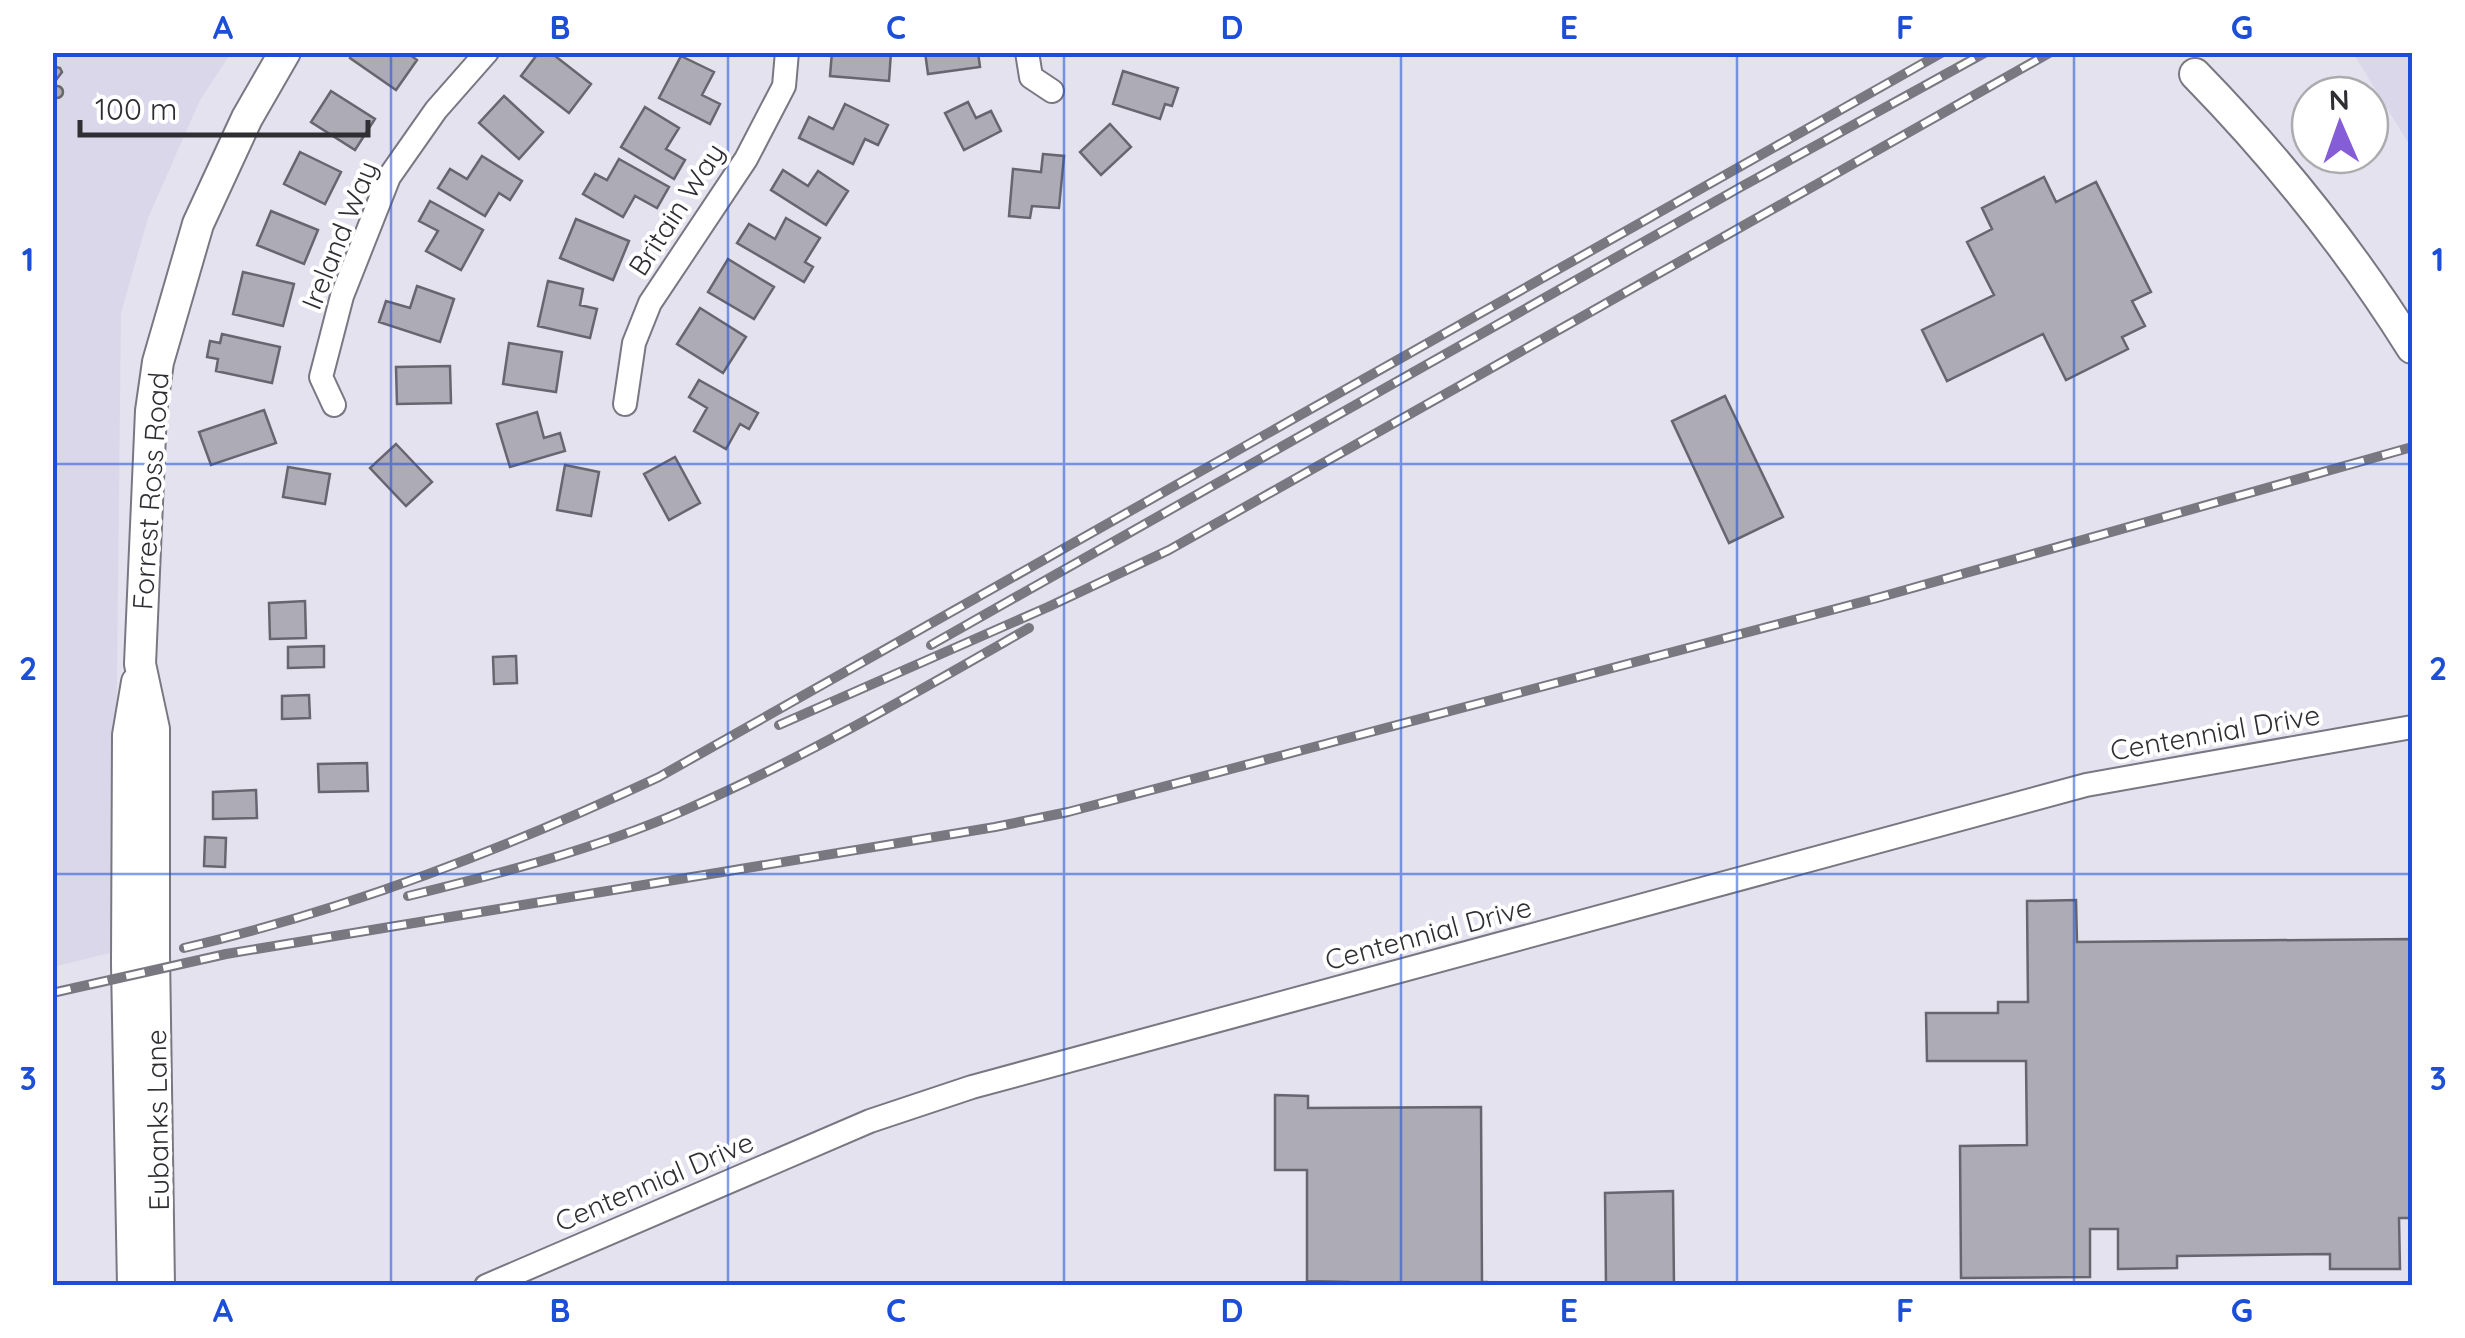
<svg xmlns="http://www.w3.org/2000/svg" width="2465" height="1338" font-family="Quicksand,sans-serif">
  <rect width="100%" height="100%" fill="#e4e2ee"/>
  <!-- built -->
  <path fill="#dbd7ea" d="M52,53H231L200,100L148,218L121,313L114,952L53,967Z
    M2353,53H2412V149Z"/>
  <!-- building -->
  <path fill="#adabb6" stroke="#67656f" stroke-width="2.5" d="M353,52H406L417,60L396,90L350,58Z
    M539,52H550L591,84L569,113L521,76Z
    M832,52H891L889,81L830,76Z
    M925,52H978L980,67L928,74Z
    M681,56L714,72L702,95L720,104L710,124L659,98Z
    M52,66L60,68L62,72L56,80H52Z
    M1123,71L1178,88L1172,106L1165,104L1160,119L1113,104Z
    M51 92a6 6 0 1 1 12 0a6 6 0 1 1-12 0Z
    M331,91L375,119L355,150L311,122Z
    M504,96L543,132L519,159L479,123Z
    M968,102L976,118L991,111L1001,131L964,150L945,113Z
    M845,104L888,125L878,145L865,139L853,164L799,138L809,117L833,129Z
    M645,107L679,128L666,149L685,160L674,179L621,147Z
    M1110,124L1131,147L1101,175L1080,152Z
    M300,152L341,172L325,204L284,184Z
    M1043,154L1064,156L1059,208L1032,206L1030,218L1009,216L1013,169L1041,172Z
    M482,156L522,181L510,200L499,193L485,216L438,188L450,169L467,179Z
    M619,159L669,187L657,208L635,196L623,217L583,194L595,174L607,180Z
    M783,170L808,186L818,171L848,191L826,225L771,190Z
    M2044,177L2056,202L2096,182L2151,292L2132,301L2145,326L2122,337L2128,349L2066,380L2043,334L1947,381L1922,330L1994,295L1967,242L1992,229L1982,208Z
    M430,201L483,230L461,270L426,251L438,231L419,221Z
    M271,211L318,230L304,264L257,245Z
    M786,218L820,238L805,262L813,267L804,282L737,243L749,224L775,239Z
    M576,219L629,241L613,280L560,258Z
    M728,259L774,287L754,319L708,292Z
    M243,272L294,284L283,326L233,314Z
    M548,281L583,289L580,305L597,309L590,338L538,326Z
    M417,286L454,299L440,342L379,322L386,301L410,308Z
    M700,308L746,337L723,373L677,344Z
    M222,334L280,347L272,383L216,371L218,359L207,357L210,341L220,343Z
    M509,343L562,352L556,392L503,384Z
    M450,366L451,403L397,404L396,367Z
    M699,380L758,413L749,429L740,424L726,449L694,431L707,408L689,397Z
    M1725,396L1783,517L1729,543L1672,421Z
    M264,410L276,443L211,465L199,432Z
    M537,412L544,438L560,433L565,451L510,467L497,424Z
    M396,444L432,482L406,506L370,468Z
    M675,457L700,503L669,520L644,474Z
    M565,465L599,472L591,516L557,510Z
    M288,467L330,474L325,504L283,497Z
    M305,601L306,638L270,639L269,603Z
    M324,646V667L288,668V647Z
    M516,656L517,683L494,684L493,657Z
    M309,695L310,718L282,719V696Z
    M367,763L368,791L319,792L318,764Z
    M256,790L257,818L213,819V792Z
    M205,837L226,838L225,867L204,866Z
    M2076,900L2077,942L2412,939V1218H2399L2400,1269H2330V1254L2177,1256V1268L2118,1269V1229H2090V1277L1961,1278L1960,1146L2027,1145L2026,1061H1927L1926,1013H1998V1002H2028L2027,901Z
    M1275,1095L1308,1096V1108L1481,1107L1482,1282H1487V1286H1349V1282L1307,1281V1170H1275Z
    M1673,1191L1674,1286H1606L1605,1193Z"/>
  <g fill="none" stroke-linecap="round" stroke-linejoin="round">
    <!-- minor casing -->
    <g stroke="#797781" stroke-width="26">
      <path id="minor" d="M1027,52L1031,77L1052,91
        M625,404L634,343L650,303L746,159L784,86L787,52
        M334,405L321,377L342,296L389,177L436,110L487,52
        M486,1286L870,1121L972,1087L2086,785L2412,727"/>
    </g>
    <!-- tertiary casing -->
    <g stroke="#797781" stroke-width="34">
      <path id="tertiary" d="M2195,74C2277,158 2350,249 2412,348
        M133,1286L127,964L128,735L137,682
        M159,1286L154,955V729L140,664L151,411L158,362L198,224L247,118L285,52"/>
    </g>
    <!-- minor -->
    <use href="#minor" stroke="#fff" stroke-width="22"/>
    <!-- tertiary -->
    <use href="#tertiary" stroke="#fff" stroke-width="30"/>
    <!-- rail casing -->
    <g stroke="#797880" stroke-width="10">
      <path id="rail" d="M931,645L1739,188L1986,52
        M779,725L1048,607L1169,550L2051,52
        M408,896C502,873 596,849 685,810C804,758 917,692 1029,628
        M184,948C350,909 505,849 659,777L1943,52
        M52,993L226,954L995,827L1068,812L1877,598L2412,447"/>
    </g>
    <!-- rail -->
    <use href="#rail" stroke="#fff" stroke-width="6" stroke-dasharray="19" stroke-linecap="butt"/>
  </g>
  <!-- grid -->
  <path fill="none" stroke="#1d4ed8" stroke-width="2.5" stroke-opacity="0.55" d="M391,52V1286M728,52V1286M1064,52V1286M1401,52V1286M1737,52V1286M2074,52V1286M52,464H2412M52,874H2412"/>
  <g text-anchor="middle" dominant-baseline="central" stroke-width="8" stroke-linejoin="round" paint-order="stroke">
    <!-- street labels -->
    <g font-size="28" fill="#2f2e33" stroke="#fff">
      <text transform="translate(676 209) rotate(-57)">Britain Way</text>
      <text transform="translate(339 235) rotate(-68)">Ireland Way</text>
      <text transform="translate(150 491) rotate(-86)">Forrest Ross Road</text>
      <text transform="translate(2215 732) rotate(-10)">Centennial Drive</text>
      <text transform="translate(1428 933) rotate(-15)">Centennial Drive</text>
      <text transform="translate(157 1120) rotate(-91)">Eubanks Lane</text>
      <text transform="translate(654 1181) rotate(-23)">Centennial Drive</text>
    </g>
  </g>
  <!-- border -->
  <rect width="2465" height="1338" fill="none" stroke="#ffffff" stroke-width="110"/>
  <!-- north arrow -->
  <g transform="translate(2340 125) rotate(358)"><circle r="48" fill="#ffffff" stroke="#acabad" stroke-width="2.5"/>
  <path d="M0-8L18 38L0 25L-18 38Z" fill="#845dd7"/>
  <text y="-15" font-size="28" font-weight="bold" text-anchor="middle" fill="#2f2e33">N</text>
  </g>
  <!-- scale -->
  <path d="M80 120v15h288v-15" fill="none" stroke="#2f2e33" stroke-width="5"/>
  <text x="95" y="120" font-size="30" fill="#2f2e33" stroke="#ffffff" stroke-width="8" paint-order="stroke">100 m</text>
  <rect x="55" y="55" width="2355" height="1228" fill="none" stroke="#1d4ed8" stroke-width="4"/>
  <g font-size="32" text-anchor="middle" font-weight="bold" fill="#1d4ed8">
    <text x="223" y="39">A</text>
    <text x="560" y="39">B</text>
    <text x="896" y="39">C</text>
    <text x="1232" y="39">D</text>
    <text x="1569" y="39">E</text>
    <text x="1905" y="39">F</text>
    <text x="2242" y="39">G</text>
    <text x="28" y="271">1</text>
    <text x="2438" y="271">1</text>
    <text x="28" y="680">2</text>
    <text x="2438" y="680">2</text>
    <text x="28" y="1090">3</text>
    <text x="2438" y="1090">3</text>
    <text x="223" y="1322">A</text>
    <text x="560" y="1322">B</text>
    <text x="896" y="1322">C</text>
    <text x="1232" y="1322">D</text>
    <text x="1569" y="1322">E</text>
    <text x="1905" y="1322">F</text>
    <text x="2242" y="1322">G</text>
  </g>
</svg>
